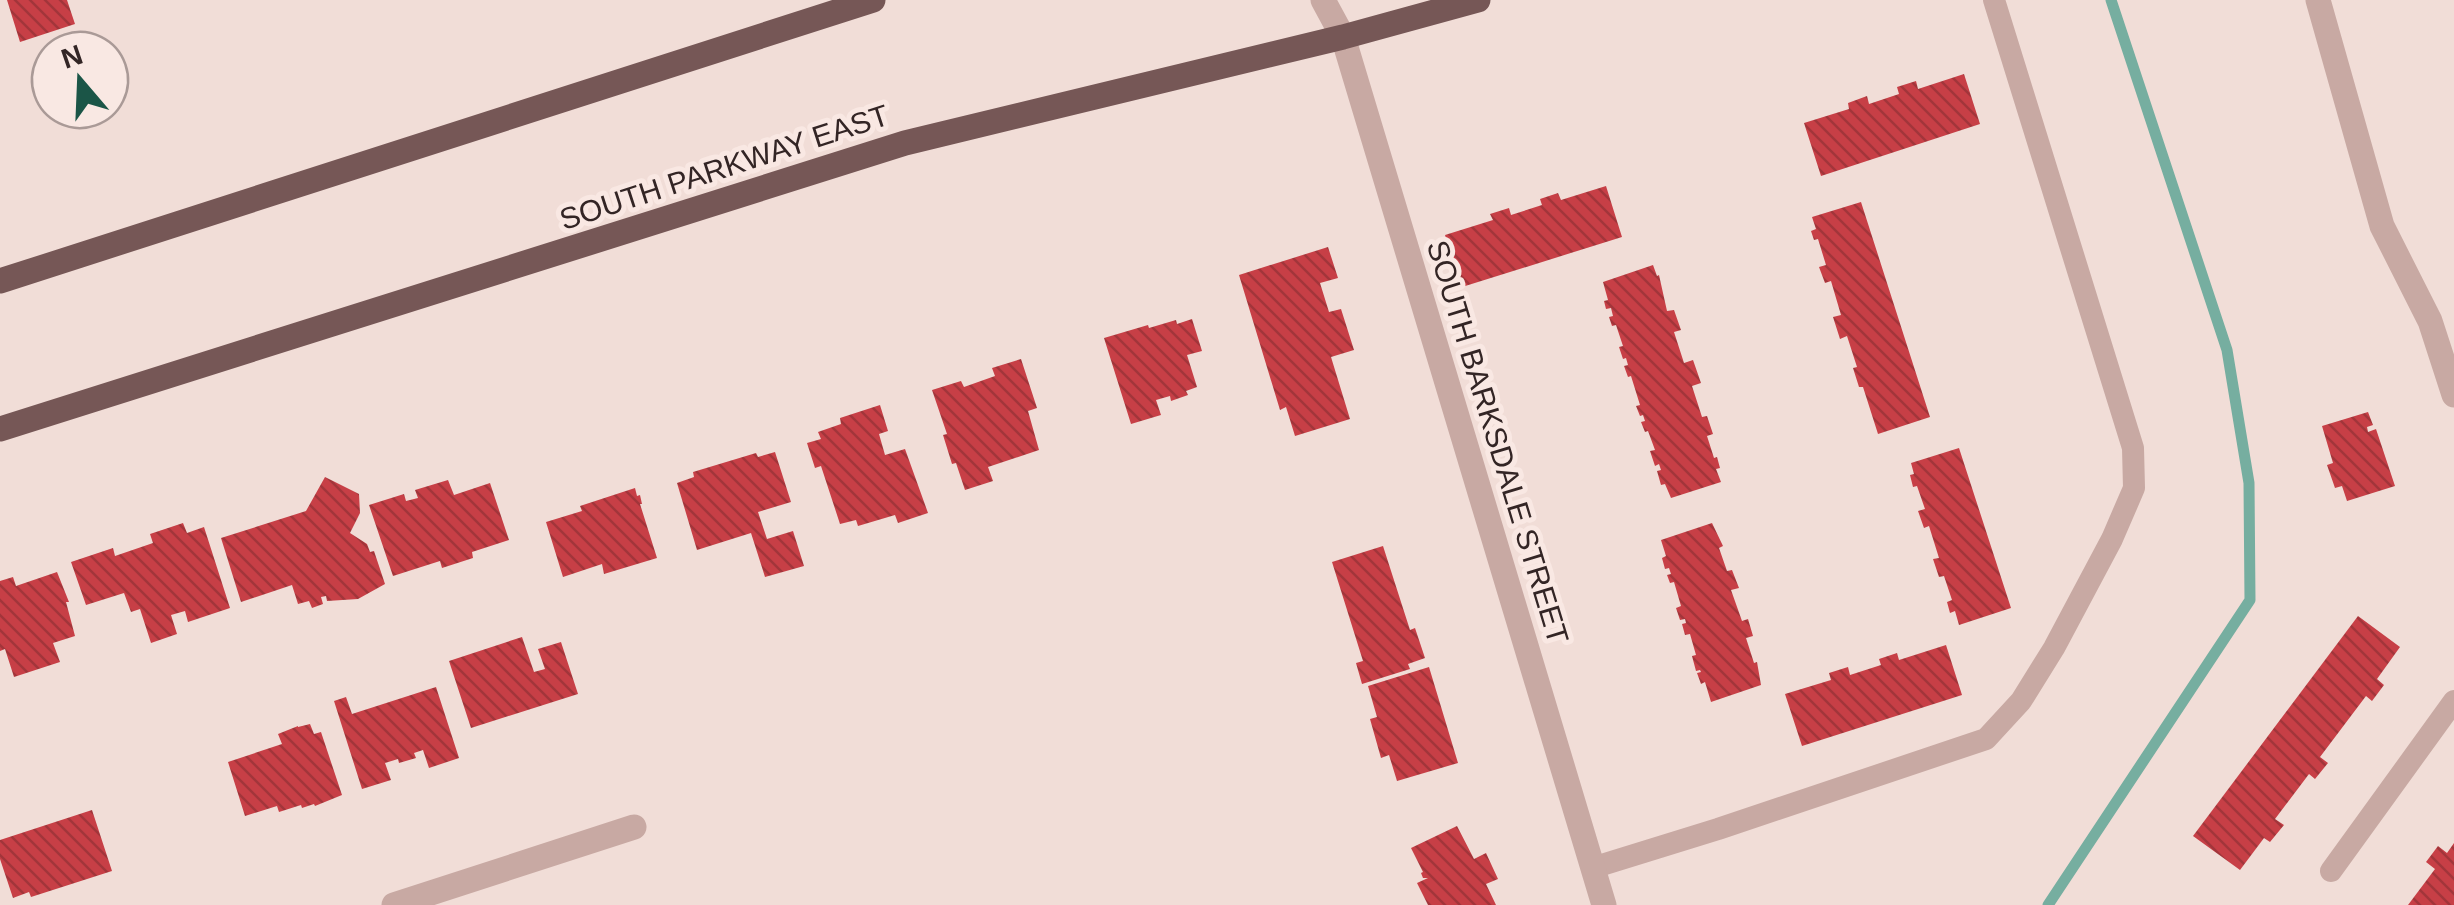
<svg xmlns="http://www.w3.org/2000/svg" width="2454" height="905" font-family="Arial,sans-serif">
  <defs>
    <pattern id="building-back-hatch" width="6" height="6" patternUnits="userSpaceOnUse" patternTransform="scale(2.5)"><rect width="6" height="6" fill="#c73f46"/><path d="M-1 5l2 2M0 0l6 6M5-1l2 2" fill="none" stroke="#a2353a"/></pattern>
  </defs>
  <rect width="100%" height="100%" fill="#f1ddd7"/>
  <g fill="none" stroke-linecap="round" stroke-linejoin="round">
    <!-- stream -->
    <path stroke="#76aea0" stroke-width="11" d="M2048,905L2250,600L2249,483L2227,350L2111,0"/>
  </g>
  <!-- building -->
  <path fill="url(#building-back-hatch)" d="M7,0H67L75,24L20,42Z
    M1964,74L1980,124L1821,176L1804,123L1849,109L1848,103L1867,96L1869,104L1899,94L1897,87L1916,81L1918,89Z
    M1606,186L1622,237L1462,287L1445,235L1493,220L1490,214L1509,208L1511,215L1542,205L1540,199L1558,193L1561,200Z
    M1861,202L1930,417L1878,434L1863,387H1859L1853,368L1857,367L1847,336L1840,339L1833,317L1841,315L1831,281L1825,283L1819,267L1826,265L1818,239L1814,240L1811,231L1816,229L1812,217Z
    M1328,247L1338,278L1320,283L1329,312L1341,309L1354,350L1331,357L1350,419L1295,436L1286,407L1280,410L1239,275Z
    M1653,265L1657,276L1659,275L1667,311L1674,310L1681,330L1674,332L1684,363L1693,360L1701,383L1692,386L1702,417L1707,416L1713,434L1707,436L1714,458L1717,457L1720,468L1716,469L1721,482L1671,498L1665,484L1661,485L1657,471L1661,470L1659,464L1655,466L1650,451L1655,450L1648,431L1645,432L1641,422L1645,421L1643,415L1640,416L1636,406L1640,405L1631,376L1628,377L1624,366L1628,365L1626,358L1623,359L1619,347L1623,346L1616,325L1612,326L1609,317L1613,316L1611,308L1606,309L1604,301L1608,300L1603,282Z
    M1192,319L1202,351L1187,355L1197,387L1186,391L1188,395L1171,401L1170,396L1156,400L1161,415L1131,424L1104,338L1148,325L1149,328L1176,320L1177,324Z
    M1021,359L1037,408L1028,411L1039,450L988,467L993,481L965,490L956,463L952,464L943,435L947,434L932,390L961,381L964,387L995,376L992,368Z
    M880,405L888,431L879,434L885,455L905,449L928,513L898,523L895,515L858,526L856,520L840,524L821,466L815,468L807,443L821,439L818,432L841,424L840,418Z
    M2368,412L2373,425L2367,427L2368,432L2376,429L2395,486L2347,501L2342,486L2335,488L2327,465L2333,463L2322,426Z
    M1959,448L2011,608L1959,625L1955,611L1950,613L1947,602L1952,600L1944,576L1939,577L1933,559L1939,558L1929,526L1924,528L1918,511L1925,509L1917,486L1913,487L1910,475L1914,474L1911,463Z
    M775,452L791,502L758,512L767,539L793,531L804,566L765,577L751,533L697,550L677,483L694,477L693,472L756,453L758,457Z
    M325,477L359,494L360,513L350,533L367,544L370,552L374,551L385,584L358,599L327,601L326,596L321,597L323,604L312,608L309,601L298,604L292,585L241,602L221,538L306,511Z
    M448,480L454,495L490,483L509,540L472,552L473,558L442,568L440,561L393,576L369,505L404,494L406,501L418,498L415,490Z
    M635,488L637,496L640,495L642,504H640L657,558L604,574L602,564L563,577L546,522L582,511L580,506Z
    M183,523L187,533L204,527L230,608L188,622L185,611L171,615L177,634L151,643L140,609L131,612L124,593L86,605L71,562L113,548L115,556L153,543L150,534Z
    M1712,523L1723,546L1719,548L1727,571L1732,570L1739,588L1731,590L1742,621L1748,619L1753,636L1746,638L1754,663L1757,662L1761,685L1711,702L1705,682L1701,684L1697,673L1701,672L1700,670L1696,671L1692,656L1696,655L1690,634L1685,635L1682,624L1686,623L1685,619L1680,620L1676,608L1681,606L1674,582L1670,583L1667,575L1671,574L1669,568L1665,569L1662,558L1666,556L1661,540Z
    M1383,546L1410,630L1415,628L1425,658L1408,664L1410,669L1362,684L1356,663L1363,661L1332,562Z
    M57,572L69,602H66L75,636L53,643L60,662L14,677L5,649L0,651V581L13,577L16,586Z
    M2358,616L2400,647L2377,679L2384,685L2372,701L2366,696L2320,757L2328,763L2315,779L2309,774L2275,819L2284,825L2270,842L2264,838L2240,870L2193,836Z
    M522,637L534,672L545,669L538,649L561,642L578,694L471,728L449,661Z
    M1946,645L1962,695L1802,746L1785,694L1831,680L1829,673L1848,667L1850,675L1881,665L1879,659L1897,653L1899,660Z
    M1429,667L1458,763L1397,781L1389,755L1381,758L1370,719L1377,717L1368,686Z
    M436,687L459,758L429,768L423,750L414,753L416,758L399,763L398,759L385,763L391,780L362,789L334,701L346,697L352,714Z
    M310,724L314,734L321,732L342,795L315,806L314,804L302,808L301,805L279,812L277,806L245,816L228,762L282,744L278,734L298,726V727Z
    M92,810L112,871L31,897L29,892L13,898L0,859V840Z
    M1457,826L1474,859L1486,853L1498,879L1486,884L1496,905H1428L1417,883L1428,878H1423L1421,873L1423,872L1411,848Z
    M2454,843V905H2408L2435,869L2426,862L2438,846L2447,853Z"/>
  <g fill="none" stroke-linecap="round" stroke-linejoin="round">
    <!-- service -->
    <path stroke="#c8a9a3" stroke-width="22" d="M1592,868L1718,829L1986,739L2021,701L2054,648L2112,539L2134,488L2133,448L1994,0
      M2331,871L2454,701"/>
    <!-- minor -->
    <path stroke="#c8a9a3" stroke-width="25" d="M1323,0L1343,37L1604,905
      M2318,0L2382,226L2430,321L2454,395
      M394,905L634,827"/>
    <!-- primary -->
    <path stroke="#765756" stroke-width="25" d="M0,281L873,0
      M0,429L905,143L1343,37L1478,0"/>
  </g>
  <g text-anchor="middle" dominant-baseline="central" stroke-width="10" stroke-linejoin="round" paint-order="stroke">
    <!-- street labels -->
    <g font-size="30" fill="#332525" stroke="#f9e8e3">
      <text transform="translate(724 167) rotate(-18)">SOUTH PARKWAY EAST</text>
      <text transform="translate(1498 442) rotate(73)">SOUTH BARKSDALE STREET</text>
    </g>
  </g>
  <!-- north arrow -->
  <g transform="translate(80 80) rotate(341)"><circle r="48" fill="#f9e8e3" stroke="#aa9a97" stroke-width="2.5"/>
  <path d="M0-8L18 38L0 25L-18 38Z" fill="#1b5547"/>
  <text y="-15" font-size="28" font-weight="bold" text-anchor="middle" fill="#332525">N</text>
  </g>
</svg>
